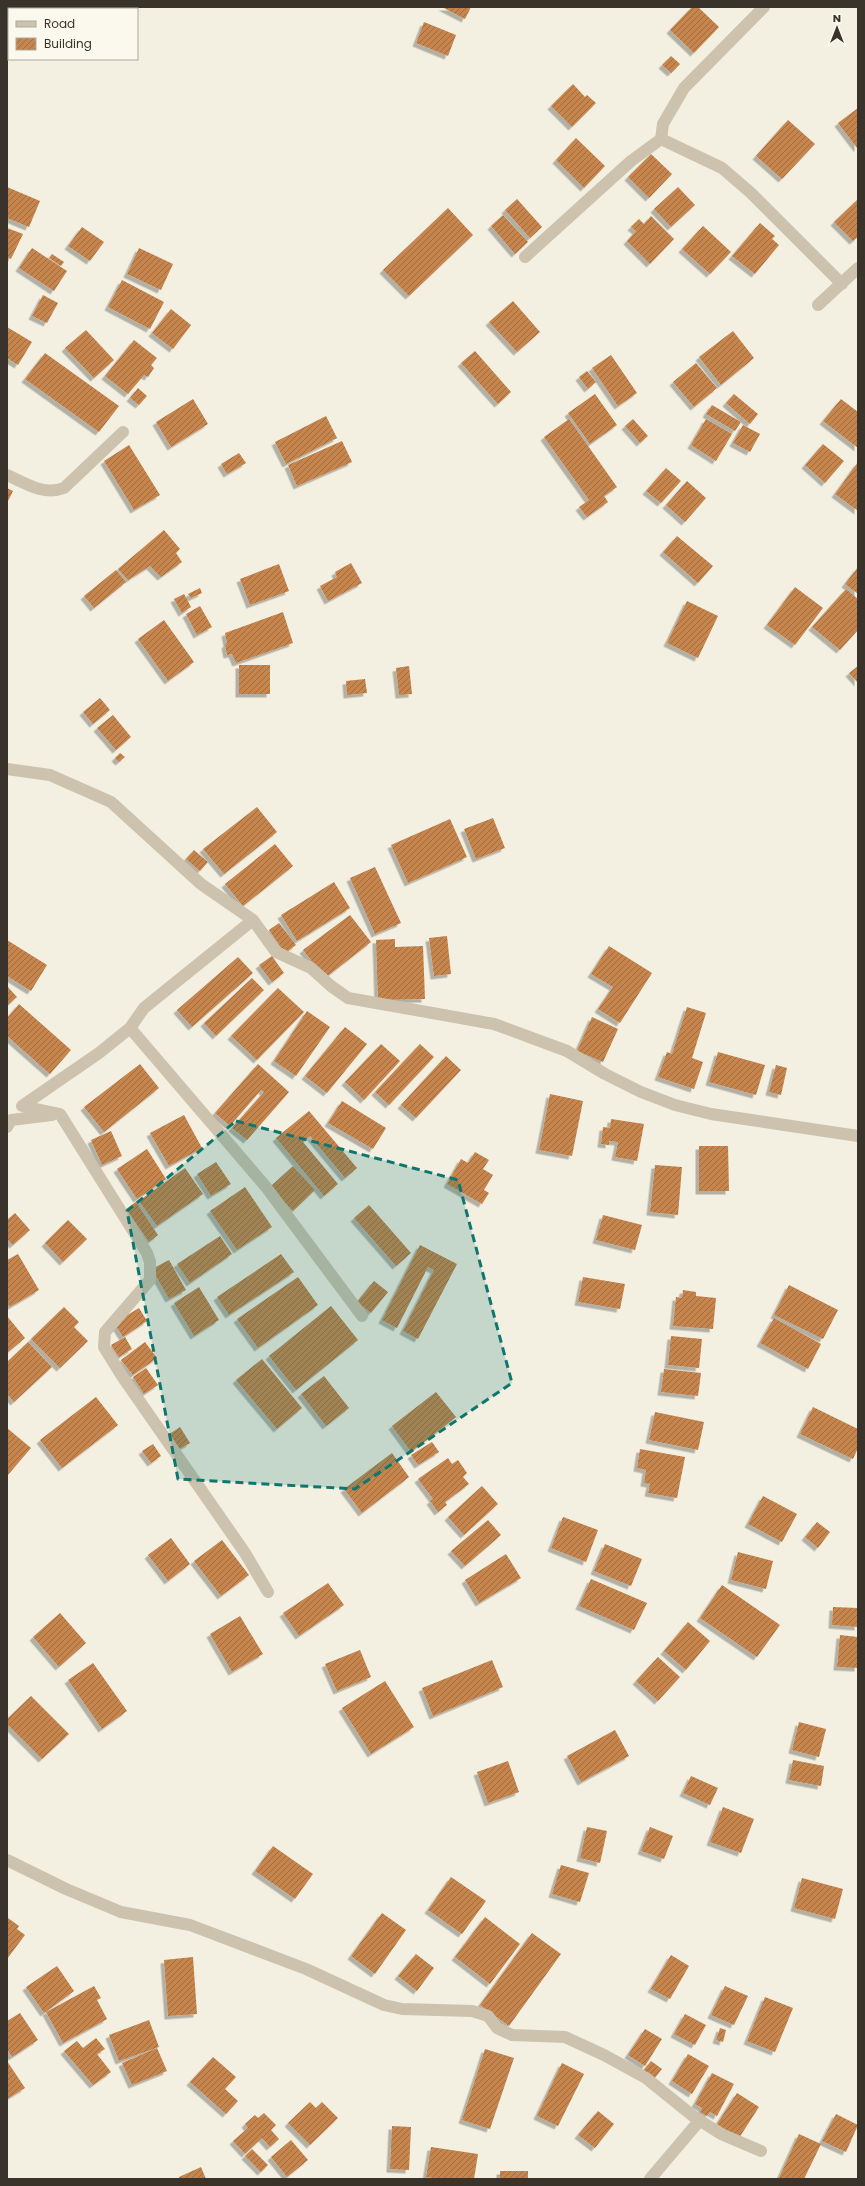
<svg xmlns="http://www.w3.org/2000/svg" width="865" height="2186" font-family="Poppins,sans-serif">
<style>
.building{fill:url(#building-hatch);filter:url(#shadow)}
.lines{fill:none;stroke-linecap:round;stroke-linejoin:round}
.street{stroke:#ccc2ad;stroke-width:12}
.marked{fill:#0f766e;fill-opacity:0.2;stroke:#0f766e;stroke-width:3;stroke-dasharray:8 5;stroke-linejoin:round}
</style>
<defs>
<pattern id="building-hatch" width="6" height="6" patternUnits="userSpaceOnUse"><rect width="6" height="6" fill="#c5854e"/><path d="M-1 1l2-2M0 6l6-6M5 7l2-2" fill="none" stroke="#a16d41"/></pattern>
<filter id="shadow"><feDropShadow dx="-3.5" dy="3.5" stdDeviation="0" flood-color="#0004"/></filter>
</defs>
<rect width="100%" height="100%" fill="#f3efe1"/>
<path class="building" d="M442 7H471L465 19Z
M692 7H698L719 27 694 53 670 30Z
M424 22 456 35 448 56 416 43Z
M671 56 680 64 671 73 662 65Z
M573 84 585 97 587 95 596 103 572 127 551 106Z
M858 108V148H857L838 123Z
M788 120 815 144 782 179 756 156Z
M576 138 605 166 584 188 556 160Z
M651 154 672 174 649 198 628 177Z
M7 187 40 201 29 227 7 218Z
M678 187 695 205 671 227 654 209Z
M517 199 542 227 530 238 505 210Z
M858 199V237L853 241 834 222Z
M448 208 473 235 409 296 383 270Z
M503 215 528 242 515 254 491 226Z
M651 216 674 239 650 264 627 241 636 231 631 227 639 219 644 224Z
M760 223 775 236 772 239 779 245 755 274 732 256Z
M703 226 731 252 710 274 682 249Z
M82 227 104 242 90 261 68 246Z
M7 228 23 234 11 259 7 257Z
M32 248 67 271 54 291 19 268Z
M139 248 173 264 161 290 127 274Z
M52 254 64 262 61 266 49 258Z
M122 280 164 302 150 329 108 307Z
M43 295 58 303 47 323 32 316Z
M513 301 540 332 517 352 489 322Z
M171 309 191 325 173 349 152 333Z
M7 327 32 342 18 365 7 358Z
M86 330 114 360 94 378 65 348Z
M733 331 754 358 721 385 699 357Z
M134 340 157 358 151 365 154 368 148 377 144 375 128 394 105 376Z
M475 351 511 392 498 404 461 363Z
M45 353 119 406 99 432 25 379Z
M611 355 637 393 618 406 592 368Z
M696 363 717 388 694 407 673 382Z
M587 371 596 382 588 389 579 377Z
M138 388 147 396 139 405 130 398Z
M595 394 617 425 590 444 568 413Z
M734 394 758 414 750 424 726 403Z
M193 399 208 424 171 447 156 422Z
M841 399 858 412V448L823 421Z
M712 405 741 422 735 431 706 414Z
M326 416 337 438 286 464 275 442Z
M569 419 617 487 604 496 608 502 587 517 579 507 589 500 544 437Z
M633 419 648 436 640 443 625 426Z
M706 419 732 434 716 461 691 445Z
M743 425 760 434 750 452 733 443Z
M342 441 352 462 297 486 288 465Z
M823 444 844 461 825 483 805 465Z
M129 445 160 495 134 510 104 461Z
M239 453 246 463 227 474 221 464Z
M858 462V511L835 494Z
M666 468 681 481 661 503 646 491Z
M687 481 706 498 685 522 666 505Z
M7 488 13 491 7 503Z
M164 530 180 549 176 553 182 562 161 577 150 566 128 580 118 569Z
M677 536 713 566 698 583 663 552Z
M351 563 362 583 328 601 320 586 337 577 335 572Z
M279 564 289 591 250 605 240 579Z
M858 567V594L845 584Z
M116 570 126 582 94 608 84 596Z
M795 587 823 608 795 645 767 625Z
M200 588 202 593 191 598 188 594Z
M846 589 858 599V630L840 650 812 627Z
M184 594 191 607 182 613 174 599Z
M687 601 718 616 698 658 667 643Z
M200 606 212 627 197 635 186 614Z
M283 612 293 643 236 663 232 654 227 655 225 645 227 643 225 633Z
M164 620 194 662 168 681 138 639Z
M239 665H270V694H239Z
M409 666 412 694 399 695 396 668Z
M858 666V683L849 673Z
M365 679 367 693 347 695 346 681Z
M100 698 110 710 93 724 83 712Z
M113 715 131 737 116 750 97 728Z
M120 753 125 757 119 762 115 758Z
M257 807 277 832 224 874 203 849Z
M493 818 505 848 476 859 464 829Z
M450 819 467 857 408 883 391 845Z
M275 844 293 866 243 906 225 884Z
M194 850 208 862 200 871 186 859Z
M375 867 401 923 375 934 350 878Z
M334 882 350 908 297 941 281 915Z
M350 915 371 942 325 978 303 950Z
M279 923 296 945 285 953 269 930Z
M447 936 451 974 434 976 429 938Z
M395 939V947L423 946 425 999 378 1000 376 940Z
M7 940 47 965 31 991 7 976Z
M609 946 652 973 620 1023 598 1009 613 987 591 974Z
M272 956 284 973 272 982 259 965Z
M238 957 253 973 192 1027 177 1010Z
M252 978 264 990 216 1036 204 1023Z
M7 986 17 997 7 1006Z
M278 988 304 1012 257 1060 231 1036Z
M19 1004 71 1050 50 1074 7 1036V1018Z
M687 1007 706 1013 692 1058 703 1062 694 1089 658 1077 667 1052 672 1054Z
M307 1011 330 1027 296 1076 274 1061Z
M592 1017 618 1029 603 1062 577 1051Z
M345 1027 367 1044 327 1093 305 1076Z
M381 1044 400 1061 364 1100 345 1082Z
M420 1044 434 1057 389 1105 375 1092Z
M718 1052 765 1065 756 1095 709 1082Z
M446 1056 461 1070 416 1118 401 1105Z
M140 1064 159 1088 104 1132 84 1107Z
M258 1064 289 1092 247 1140 232 1128 264 1092 261 1090 230 1126 215 1113Z
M776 1065 787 1068 781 1095 769 1092Z
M550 1094 583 1101 572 1156 539 1150Z
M342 1101 386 1128 373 1149 328 1123Z
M309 1111 357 1168 345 1178 310 1136 303 1142 338 1184 324 1196 276 1138Z
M184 1115 202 1148 169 1166 150 1133Z
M611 1119 644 1124 637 1161 615 1157 618 1142 609 1141V1145L601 1144 603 1127 610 1128Z
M111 1131 122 1156 102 1165 91 1140Z
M699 1146H728L729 1191H699Z
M147 1149 166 1179 137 1199 117 1169Z
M475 1152 489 1160 483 1169 493 1175 484 1190 489 1193 482 1204 447 1184 461 1159 468 1163Z
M216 1162 231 1184 211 1196 197 1174Z
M655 1165 682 1167 678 1215 650 1212Z
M293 1166 315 1190 293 1211 270 1187Z
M185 1168 203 1194 157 1226 139 1201Z
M245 1187 272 1227 237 1250 210 1211Z
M136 1202 158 1235 149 1242 126 1209Z
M369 1205 411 1253 396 1266 354 1218Z
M15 1213 30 1230 13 1245 7 1239V1220Z
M603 1215 642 1225 635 1250 596 1240Z
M68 1220 87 1239 63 1262 45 1243Z
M220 1236 232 1254 190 1283 177 1264Z
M420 1245 457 1264 418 1339 403 1331 434 1270 428 1267 397 1328 382 1320Z
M18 1254 39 1290 10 1307 7 1303V1260Z
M281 1254 294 1272 229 1315 217 1297Z
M169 1260 186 1290 169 1299 152 1269Z
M298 1277 318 1305 258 1348 237 1319Z
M583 1277 625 1284 620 1309 578 1302Z
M374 1281 388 1292 371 1313 357 1302Z
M789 1285 838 1310 823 1339 774 1315Z
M199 1287 219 1320 194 1336 174 1303Z
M683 1290 696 1292V1296L716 1298 713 1329 673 1326 676 1297 682 1298Z
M331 1306 358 1340 296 1390 269 1356Z
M64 1307 79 1322 74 1327 88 1341 60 1368 31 1339Z
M139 1308 147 1321 123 1337 114 1323Z
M7 1316 25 1338 7 1353Z
M774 1318 821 1344 808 1369 760 1343Z
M671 1336 702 1339 699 1368 668 1365Z
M125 1337 132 1349 119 1357 111 1345Z
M28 1342 52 1367 14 1402 7 1394V1362Z
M145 1342 157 1358 133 1375 121 1360Z
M262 1359 302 1408 277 1429 236 1380Z
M146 1368 158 1385 144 1394 133 1377Z
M664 1369 701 1373 698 1396 661 1392Z
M324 1376 349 1408 326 1426 301 1394Z
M436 1392 456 1417 411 1452 392 1426Z
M96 1397 118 1425 62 1468 40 1440Z
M813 1407 858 1429V1448L853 1459 800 1434Z
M655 1412 704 1422 698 1450 649 1440Z
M180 1427 190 1443 178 1450 168 1435Z
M7 1428 31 1448 7 1476Z
M432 1442 439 1452 418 1465 411 1455Z
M153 1444 161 1456 151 1463 142 1451Z
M640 1449 685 1457 677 1498 648 1493 650 1484 644 1483 646 1470 637 1468Z
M392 1453 409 1477 362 1513 344 1489Z
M448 1458 452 1464 458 1460 467 1473 463 1477 469 1484 445 1502 447 1505 438 1512 430 1501 433 1499 418 1479Z
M482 1486 498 1504 464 1535 448 1517Z
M763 1496 797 1514 782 1542 748 1524Z
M563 1517 598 1530 586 1562 551 1548Z
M488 1520 501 1535 465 1566 451 1551Z
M817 1522 830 1532 818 1548 805 1537Z
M171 1538 190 1564 168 1581 148 1555Z
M222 1540 249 1575 221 1596 194 1561Z
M605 1544 642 1559 631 1586 594 1571Z
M738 1552 773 1561 766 1589 731 1580Z
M506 1554 521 1578 479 1603 465 1580Z
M591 1579 647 1603 634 1630 579 1606Z
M328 1583 344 1605 299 1636 283 1613Z
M722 1585 780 1625 757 1657 700 1618Z
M833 1607 858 1608V1627L832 1625Z
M60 1613 86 1643 59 1667 33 1637Z
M240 1616 263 1654 232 1672 210 1634Z
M688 1622 710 1641 686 1670 664 1651Z
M840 1635 858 1637V1668L837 1667Z
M360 1650 371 1677 337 1691 325 1664Z
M658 1657 680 1677 658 1701 636 1681Z
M492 1660 503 1687 433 1716 422 1688Z
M93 1663 127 1711 102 1729 68 1680Z
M385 1681 414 1727 371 1754 342 1708Z
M31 1696 69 1734 42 1759 7 1724V1719Z
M799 1722 826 1729 819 1757 792 1750Z
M615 1730 629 1756 581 1782 567 1756Z
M793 1760 824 1766 821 1786 789 1780Z
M508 1761 519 1792 488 1803 477 1772Z
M691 1776 718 1788 710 1805 683 1793Z
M723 1807 754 1819 741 1853 710 1842Z
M587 1827 607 1831 600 1863 580 1858Z
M650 1827 673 1836 664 1859 641 1851Z
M273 1846 313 1874 295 1899 255 1871Z
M561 1865 589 1873 580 1902 552 1894Z
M451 1877 486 1901 462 1934 428 1910Z
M802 1878 843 1889 835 1919 794 1908Z
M382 1913 406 1930 375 1974 351 1956Z
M485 1917 520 1944 490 1984 455 1957Z
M8 1918 19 1926 17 1929 25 1935 7 1959Z
M532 1933 561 1954 509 2026 480 2005Z
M416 1954 434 1968 417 1991 398 1976Z
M671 1955 689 1966 670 1999 651 1989Z
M193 1957 197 2014 168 2016 164 1960Z
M57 1966 74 1991 44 2013 26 1987Z
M94 1986 101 1998 97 2000 107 2019 63 2043 46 2012Z
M725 1986 748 1996 734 2025 711 2015Z
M765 1997 793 2008 775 2052 747 2041Z
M20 2013 38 2040 12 2057 7 2049V2021Z
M685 2014 706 2025 695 2045 674 2034Z
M149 2020 159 2047 119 2061 109 2035Z
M720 2028 726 2030 723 2042 716 2040Z
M645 2029 662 2039 645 2066 628 2055Z
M96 2038 105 2049 97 2054 111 2072 93 2085 64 2051 77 2041 83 2048Z
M157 2048 167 2071 132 2085 122 2063Z
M485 2049 514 2058 490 2129 462 2120Z
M688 2054 709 2066 692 2094 672 2081Z
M213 2057 236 2077 225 2089 238 2101 226 2114 190 2082Z
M7 2061 25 2088 7 2099Z
M651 2061 662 2069 654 2079 643 2071Z
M562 2063 584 2074 558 2126 537 2116Z
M712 2073 734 2084 717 2116 710 2112 707 2116 700 2112 702 2108 695 2104Z
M737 2093 759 2107 739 2138 717 2124Z
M310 2102 316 2108 322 2102 338 2118 310 2145 288 2123Z
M598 2111 614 2124 595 2148 578 2135Z
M264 2113 276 2125 271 2130 279 2139 270 2147 262 2138 245 2154 233 2141 248 2128 245 2124 255 2115 258 2118Z
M836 2114 858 2125 846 2152 822 2141Z
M392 2126 411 2127 409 2170 390 2169Z
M799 2134 821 2144 804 2179H780L779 2178Z
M291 2140 308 2160 287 2177 271 2157Z
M431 2147 478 2154 474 2179H442L426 2177Z
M252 2149 268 2165 261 2172 245 2156Z
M201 2167 206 2179H179V2177Z
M500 2171H528V2179H500Z"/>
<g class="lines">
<path class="street" d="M661 139 722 168 751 193 842 284
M525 257 631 161 661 139 663 124 684 88 764 7
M818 305 858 268
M7 475C25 483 43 496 64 488L123 432
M7 769 50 775 111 802 201 884 253 920 276 952 311 968 331 986 348 998 494 1024 567 1051 605 1074 641 1092 675 1105 711 1114 858 1136
M253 920 144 1008 130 1028 99 1053 22 1106 60 1114 147 1253 150 1262V1280L105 1332 104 1347 122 1376 245 1553 268 1592
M130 1028 266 1187 362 1316
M7 1127 11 1120 52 1115
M7 1860 66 1889 121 1912 190 1925 306 1969 384 2005 402 2009 472 2011 488 2016 497 2028 512 2035 565 2037 604 2055 646 2078 693 2116 721 2134 761 2151
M650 2179 700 2120"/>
</g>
<path class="marked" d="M236 1121 458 1180 512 1383 355 1489 178 1479 127 1211Z"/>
<rect width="865" height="2186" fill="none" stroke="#3a332b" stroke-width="16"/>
<rect x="8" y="8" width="130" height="52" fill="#fbf8ee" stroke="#aea9a0"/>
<rect x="16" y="21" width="20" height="6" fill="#ccc2ad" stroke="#aea9a0"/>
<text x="44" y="28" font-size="12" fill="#3a332b">Road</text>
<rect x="16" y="38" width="20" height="12" fill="url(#building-hatch)" stroke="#aea9a0"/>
<text x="44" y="48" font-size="12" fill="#3a332b">Building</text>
<g transform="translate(837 28)" stroke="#fbf8ee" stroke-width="3" paint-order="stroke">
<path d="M0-3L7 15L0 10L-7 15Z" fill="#3a332b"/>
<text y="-6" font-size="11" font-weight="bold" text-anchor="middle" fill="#3a332b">N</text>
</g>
</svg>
